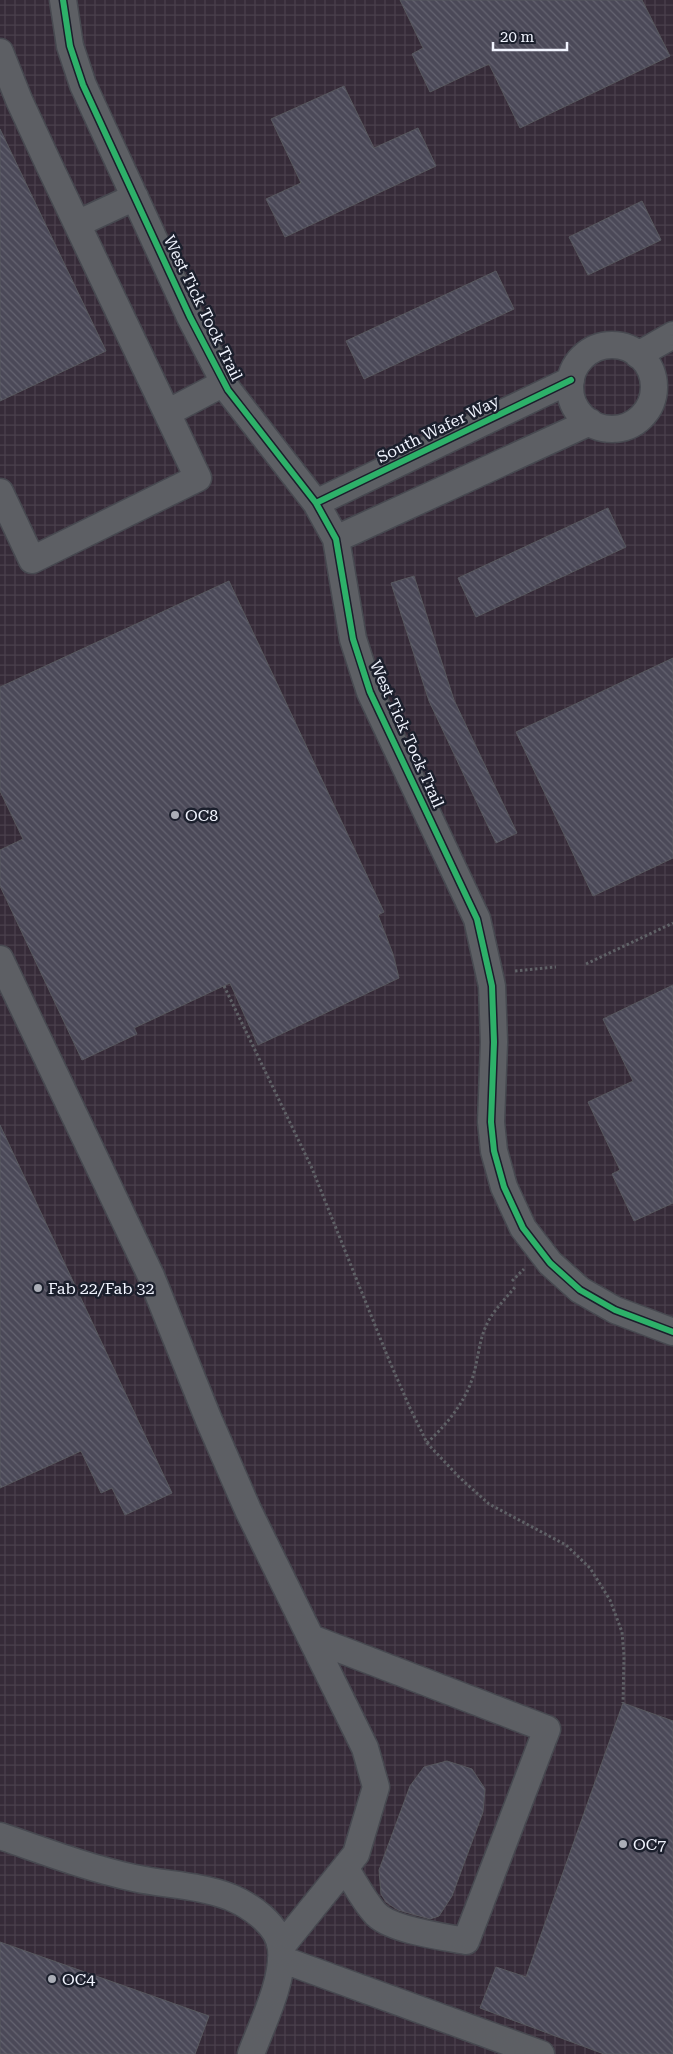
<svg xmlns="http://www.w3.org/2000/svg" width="673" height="2054" font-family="'Roboto Serif',serif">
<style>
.industrial{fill:url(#industrial-grid)}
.building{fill:url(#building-back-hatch);stroke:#57585e}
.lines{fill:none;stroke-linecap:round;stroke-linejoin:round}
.minor-casing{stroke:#474950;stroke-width:29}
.path{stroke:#5f6166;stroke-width:3;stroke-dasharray:2.5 2.5;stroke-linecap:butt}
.minor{stroke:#5d5f64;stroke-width:26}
.cycleway-casing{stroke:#1b1f2c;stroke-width:9}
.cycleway{stroke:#2db169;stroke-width:6}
.poi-dot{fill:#abaeb7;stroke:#1b1f2c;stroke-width:2}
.labels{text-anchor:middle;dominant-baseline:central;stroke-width:5;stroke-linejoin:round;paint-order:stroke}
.street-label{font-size:16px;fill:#f1f4fe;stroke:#1b1f2c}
.poi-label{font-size:16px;fill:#f1f4fe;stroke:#1b1f2c;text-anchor:start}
</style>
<defs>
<pattern id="industrial-grid" width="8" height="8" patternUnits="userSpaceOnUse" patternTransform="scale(1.25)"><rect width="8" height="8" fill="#362b38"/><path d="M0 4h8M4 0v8" fill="none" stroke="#4a404c"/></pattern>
<pattern id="building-back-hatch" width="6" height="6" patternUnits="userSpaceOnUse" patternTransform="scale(1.25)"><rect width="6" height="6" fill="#4b4958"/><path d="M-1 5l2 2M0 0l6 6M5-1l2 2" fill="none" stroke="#656471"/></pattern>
</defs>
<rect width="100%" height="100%" fill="#292b32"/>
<path class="industrial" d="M0 0H673V2054H0Z"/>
<path class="building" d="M400 0H642L670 56 520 128 489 64 430 92 412 54 423 48Z
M344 86 374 148 418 128 436 166 285 237 266 199 301 183 271 119Z
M0 129 106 351 0 401Z
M642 201 661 240 588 275 569 237Z
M496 271 514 309 364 379 346 341Z
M608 508 626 547 476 617 458 578Z
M414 576 454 700 517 833 496 843 429 701 391 583Z
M229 581 384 912 378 915 393 954 399 978 258 1045 230 983 134 1028 137 1034 82 1060 0 886V850L23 839 0 791V687Z
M673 658V858L593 896 516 732Z
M673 985V1203L634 1221 612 1174 620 1170 588 1102 633 1081 603 1019Z
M0 1125 172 1493 125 1515 112 1488 101 1493 81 1451 0 1488Z
M623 1703 673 1721V2054H604L480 2008 496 1967 526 1977Z
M447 1761 472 1769 485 1789 483 1812 452 1896 439 1916 430 1919 398 1910 386 1902 381 1894 379 1870 410 1786 424 1767Z
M0 1942 209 2016 195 2054H0Z"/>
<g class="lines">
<defs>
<path id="minor" d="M63 0 70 46 83 85 190 317 228 390 316 503 336 539 353 639 370 692 477 919 492 986 494 1042 491 1122 494 1151 504 1187 523 1228 550 1263 580 1290 615 1310 673 1332
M0 52 19 100 49 165 198 478 32 560 0 492
M77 224 135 197
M570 387a42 42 0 1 1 84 0a42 42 0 1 1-84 0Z
M638 355 673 335
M167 413 224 383
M316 503 571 380
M336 539 590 422
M0 959 151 1276 208 1418 248 1510 365 1748 376 1787 356 1854 281 1947
M311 1638 547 1729 466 1941C445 1937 389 1930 375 1913 363 1900 355 1883 345 1868
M0 1836C44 1851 88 1868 134 1878 165 1885 200 1885 230 1897 251 1906 279 1925 281 1949 284 1981 262 2024 251 2054
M281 1959 541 2054"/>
</defs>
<use href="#minor" class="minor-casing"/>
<path class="path" d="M586 964 673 923
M515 971 556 967
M224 986 311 1166 389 1360 410 1408 427 1443 459 1477 489 1504 566 1545 590 1568 610 1600 622 1632 624 1656 623 1703
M512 1281 524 1269
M427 1443C449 1422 468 1399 475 1369 479 1352 480 1336 489 1320 496 1308 506 1298 515 1287"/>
<use href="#minor" class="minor"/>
<defs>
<path id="cycleway" d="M63 0 70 46 83 85 190 317 228 390 316 503 336 539 353 639 370 692 477 919 492 986 494 1042 491 1122 494 1151 504 1187 523 1228 550 1263 580 1290 615 1310 673 1332
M316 503 571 380"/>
</defs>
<use href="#cycleway" class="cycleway-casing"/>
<use href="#cycleway" class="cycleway"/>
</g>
<g class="poi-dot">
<circle cx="175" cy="815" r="5"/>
<circle cx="38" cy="1288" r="5"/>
<circle cx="623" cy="1844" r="5"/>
<circle cx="52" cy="1979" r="5"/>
</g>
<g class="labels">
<g class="street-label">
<text transform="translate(203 308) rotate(64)">West Tick Tock Trail</text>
<text transform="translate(438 429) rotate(-26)">South Wafer Way</text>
<text transform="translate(407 734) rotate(66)">West Tick Tock Trail</text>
</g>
<g class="poi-label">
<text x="185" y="815">OC8</text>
<text x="48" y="1288">Fab 22/Fab 32</text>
<text x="633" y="1844">OC7</text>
<text x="62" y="1979">OC4</text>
</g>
</g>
<path d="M493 42v8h74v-8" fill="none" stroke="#f1f4fe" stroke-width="2.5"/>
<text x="500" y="42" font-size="15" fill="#f1f4fe" stroke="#1b1f2c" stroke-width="4" paint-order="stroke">20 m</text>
</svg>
